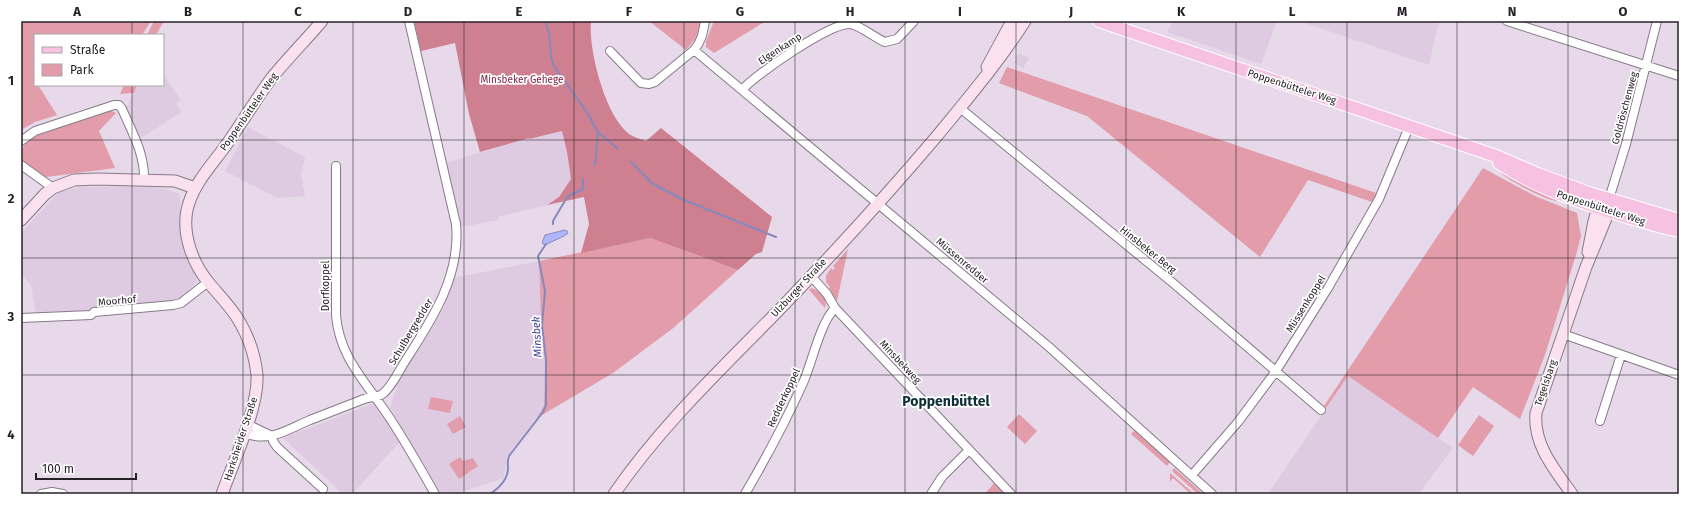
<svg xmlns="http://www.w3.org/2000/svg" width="1700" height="515" font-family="'Fira Sans',sans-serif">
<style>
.built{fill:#decbe1}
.green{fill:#e29caa}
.forest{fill:#ce7f90}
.water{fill:#aeb6fc;stroke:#8589bc}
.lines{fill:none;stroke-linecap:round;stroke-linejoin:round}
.stream{stroke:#8589bc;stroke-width:2}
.street-casing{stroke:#877a89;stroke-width:10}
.secondary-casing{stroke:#877a89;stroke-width:13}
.primary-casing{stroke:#fff;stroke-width:14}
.street{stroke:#fff;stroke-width:8}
.secondary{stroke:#fbe0f0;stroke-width:11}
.primary{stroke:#f7c2e1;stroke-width:12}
.grid{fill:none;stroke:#262127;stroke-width:1;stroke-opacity:0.55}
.labels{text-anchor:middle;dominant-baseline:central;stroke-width:3.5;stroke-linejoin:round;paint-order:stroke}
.street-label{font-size:10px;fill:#262127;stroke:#fff}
.park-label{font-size:10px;fill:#7a1c3b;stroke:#fff}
.water-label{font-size:11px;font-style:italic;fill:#434495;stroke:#fff}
.district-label{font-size:14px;font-weight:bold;fill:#0d2f36;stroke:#fff}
.neatline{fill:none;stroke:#262127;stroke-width:1.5}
.grid-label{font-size:13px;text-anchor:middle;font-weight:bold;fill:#262127}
</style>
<rect width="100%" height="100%" fill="#e7d9e9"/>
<path class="built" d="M1173 21H1277L1261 64 1167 32Z
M1299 21H1439L1429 65Z
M1019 53 1029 58 1023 68 1014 63Z
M163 74 181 100 176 103 182 112 141 138 126 109 137 85H163Z
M248 127 305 157 301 175 305 196 278 198 225 171Z
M562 131 567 152 571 179 559 197 547 205 498 217V220L462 227 446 163 529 138V139Z
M142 186 162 188 180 194 181 239 197 281 180 299 103 310 36 314 31 285 21 274V233L59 192 81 187Z
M539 261 541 325 545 362 544 406 543 410 507 457 504 478 456 494H442L390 408 399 381 444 307 453 278Z
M1348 376 1453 448 1420 492 1422 494H1268Z
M374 403 400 442 352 494H343L283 438Z"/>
<path class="green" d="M21 21H151L142 35H35V85H38L57 115 35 122 21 130Z
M154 21H164L156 35H147Z
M649 21H702L695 39 686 50Z
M714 21H766L714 53 706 47V41Z
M1007 67 1376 193 1372 202 1308 180 1260 257 1087 116 999 83Z
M124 85H137L134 93 120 94Z
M110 110 116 113 99 131 115 168 46 177 34 173 28 168 23 161 22 152 24 145 34 134Z
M1483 168 1535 196 1577 213 1581 236 1576 255 1545 355 1520 419 1473 387 1438 438 1348 376 1326 408 1324 406Z
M1500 172 1523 185 1526 184 1558 201C1549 202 1507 180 1500 172Z
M650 238 738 270 672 329 613 373 537 418 544 406 545 362 541 325 539 261Z
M848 249 837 301 829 288 830 287 826 282V276L831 268 833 270 835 268 833 266Z
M811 288C820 290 828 299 825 308L809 290Z
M431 397 453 401 450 413 428 409Z
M1019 414 1037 431 1025 444 1007 427Z
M1479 415 1494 426 1473 456 1458 445Z
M460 416 466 427 453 434 447 424Z
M1135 430 1170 462 1167 466 1131 434Z
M460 457 463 461 473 458 478 466 459 479 449 464Z
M1174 468 1203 494H1198L1172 471Z
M1170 473 1194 494H1191L1173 478 1170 482Z
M994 483 1004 494H985Z"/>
<path class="forest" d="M414 21H591C588 49 605 116 629 134 633 137 641 139 646 141L661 128 772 217 762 252 756 254 738 270 650 238 581 253 589 224 584 197 547 205 559 197 571 179 567 152 562 131 529 139V138L480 152 469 114 455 43 421 51Z"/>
<path class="water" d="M565 230 568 232 567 234 564 236 545 245 542 243 545 235Z"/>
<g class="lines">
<path class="stream" d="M545 21 549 32 551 57 554 66 588 114 598 132 595 165
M598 132 618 149
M631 162 653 184 684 200 776 237
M553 224V221L566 199 570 195 583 189V179
M490 494C499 488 508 480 508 468 508 463 507 461 509 456L543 412 546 405V360L542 325 545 291 538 256 546 244"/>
<defs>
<path id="street" d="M1507 21 1679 76
M694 50C702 41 703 32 705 21
M610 51 641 83 649 84 655 82 694 50 1048 346 1212 494
M742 90C756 74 830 23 850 24 860 25 875 38 885 42L897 39 914 21
M960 108 1173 283 1321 410
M21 141 35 131 114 105H119L122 109C132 132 145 154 144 180
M21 165 53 188
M336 166V315C339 355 363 379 385 411 403 437 419 466 435 494
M1609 199 1626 144 1657 21
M811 276 827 294 835 308 1011 494
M21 318 91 315 94 312 173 305 181 303 208 282
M1563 334 1679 375
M1600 421 1621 355
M247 424 272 436
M244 433C270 443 286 430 310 420 328 413 346 406 364 399 369 397 376 397 381 395 390 390 399 371 404 363 431 321 461 277 456 224L409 21
M272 436 273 441 277 447 323 489
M1192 475 1238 422 1276 371 1328 288 1379 199 1409 127
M41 494 52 492 63 494
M745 494C766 458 786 421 803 383 812 363 820 323 835 308
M931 494 942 477 969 450"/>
<path id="secondary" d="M987 67 1012 21
M21 220 45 194 53 188 74 180 97 179 175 181 195 188
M1588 252 1594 221 1598 208 1605 202
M222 494C233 463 259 407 257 375 255 355 247 333 236 316 228 304 218 294 209 283 193 264 182 235 187 210 192 186 210 167 224 148 240 126 254 102 270 80 286 60 305 41 322 21
M614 494C661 426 720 370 778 311 833 254 886 196 937 136 968 98 999 62 1025 21
M1572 494C1554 469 1533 444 1536 413L1586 267 1609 211V203"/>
<path id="primary" d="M1099 21 1496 156 1540 175 1589 193 1679 220
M1499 163C1533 186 1571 199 1611 212 1633 219 1656 226 1679 231"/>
</defs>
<use href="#street" class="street-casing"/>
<use href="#secondary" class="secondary-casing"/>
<use href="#primary" class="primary-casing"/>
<use href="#street" class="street"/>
<use href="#secondary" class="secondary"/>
<use href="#primary" class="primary"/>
</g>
<path class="grid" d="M132 21V35M243 21V494M353 21V494M464 21V494M574 21V494M684 21V494M795 21V494M905 21V494M1016 21V494M1126 21V494M1236 21V494M1347 21V494M1457 21V494M1568 21V494M132 85V494M21 140H1679M21 258H1679M21 375H1679"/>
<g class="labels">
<g class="street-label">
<text transform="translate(780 49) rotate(-33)">Elgenkamp</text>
<text transform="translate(1292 87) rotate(18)">Poppenbütteler Weg</text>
<text transform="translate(1625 108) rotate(-75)">Goldröschenweg</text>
<text transform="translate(249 112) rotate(-55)">Poppenbütteler Weg</text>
<text transform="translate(1601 208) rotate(18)">Poppenbütteler Weg</text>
<text transform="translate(1148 250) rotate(39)">Hinsbeker Berg</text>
<text transform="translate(962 261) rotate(40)">Müssenredder</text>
<text transform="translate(326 286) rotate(-90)">Dorfkoppel</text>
<text transform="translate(799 288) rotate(-47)">Ulzburger Straße</text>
<text transform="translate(117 301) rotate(-5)">Moorhof</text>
<text transform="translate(1306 304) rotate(-58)">Müssenkoppel</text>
<text transform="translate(411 332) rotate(-59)">Schulbergredder</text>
<text transform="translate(900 362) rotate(47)">Minsbekweg</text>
<text transform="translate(1546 383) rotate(-71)">Tegelsbarg</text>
<text transform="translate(784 398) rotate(-65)">Redderkoppel</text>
<text transform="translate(241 439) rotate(-72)">Harksheider Straße</text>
</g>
<g class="park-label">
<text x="522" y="80">Minsbeker Gehege</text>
</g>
<g class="water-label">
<text transform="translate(537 337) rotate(-93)">Minsbek</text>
</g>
<g class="district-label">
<text x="946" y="401">Poppenbüttel</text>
</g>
</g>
<rect width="1700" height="515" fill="none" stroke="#ffffff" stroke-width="44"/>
<rect x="34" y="34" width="130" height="52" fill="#ffffff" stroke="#a8a6a9"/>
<rect x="42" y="47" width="20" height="6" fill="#f7c2e1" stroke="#a8a6a9"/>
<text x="70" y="54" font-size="12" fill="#262127">Straße</text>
<rect x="42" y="64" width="20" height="12" fill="#e29caa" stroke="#a8a6a9"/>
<text x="70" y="74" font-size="12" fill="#262127">Park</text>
<path d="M36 473v6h100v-6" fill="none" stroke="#262127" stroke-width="2"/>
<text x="42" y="473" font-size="12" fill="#262127" stroke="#ffffff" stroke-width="3" paint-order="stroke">100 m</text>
<rect x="22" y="22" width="1656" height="471" class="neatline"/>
<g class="grid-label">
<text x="77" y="16">A</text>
<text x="188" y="16">B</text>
<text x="298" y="16">C</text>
<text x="408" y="16">D</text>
<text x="519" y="16">E</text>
<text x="629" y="16">F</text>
<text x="740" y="16">G</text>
<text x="850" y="16">H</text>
<text x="960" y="16">I</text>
<text x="1071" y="16">J</text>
<text x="1181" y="16">K</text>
<text x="1292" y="16">L</text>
<text x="1402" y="16">M</text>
<text x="1512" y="16">N</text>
<text x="1623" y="16">O</text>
<text x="11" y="85">1</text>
<text x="11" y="203">2</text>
<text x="11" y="321">3</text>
<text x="11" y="439">4</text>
</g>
</svg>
